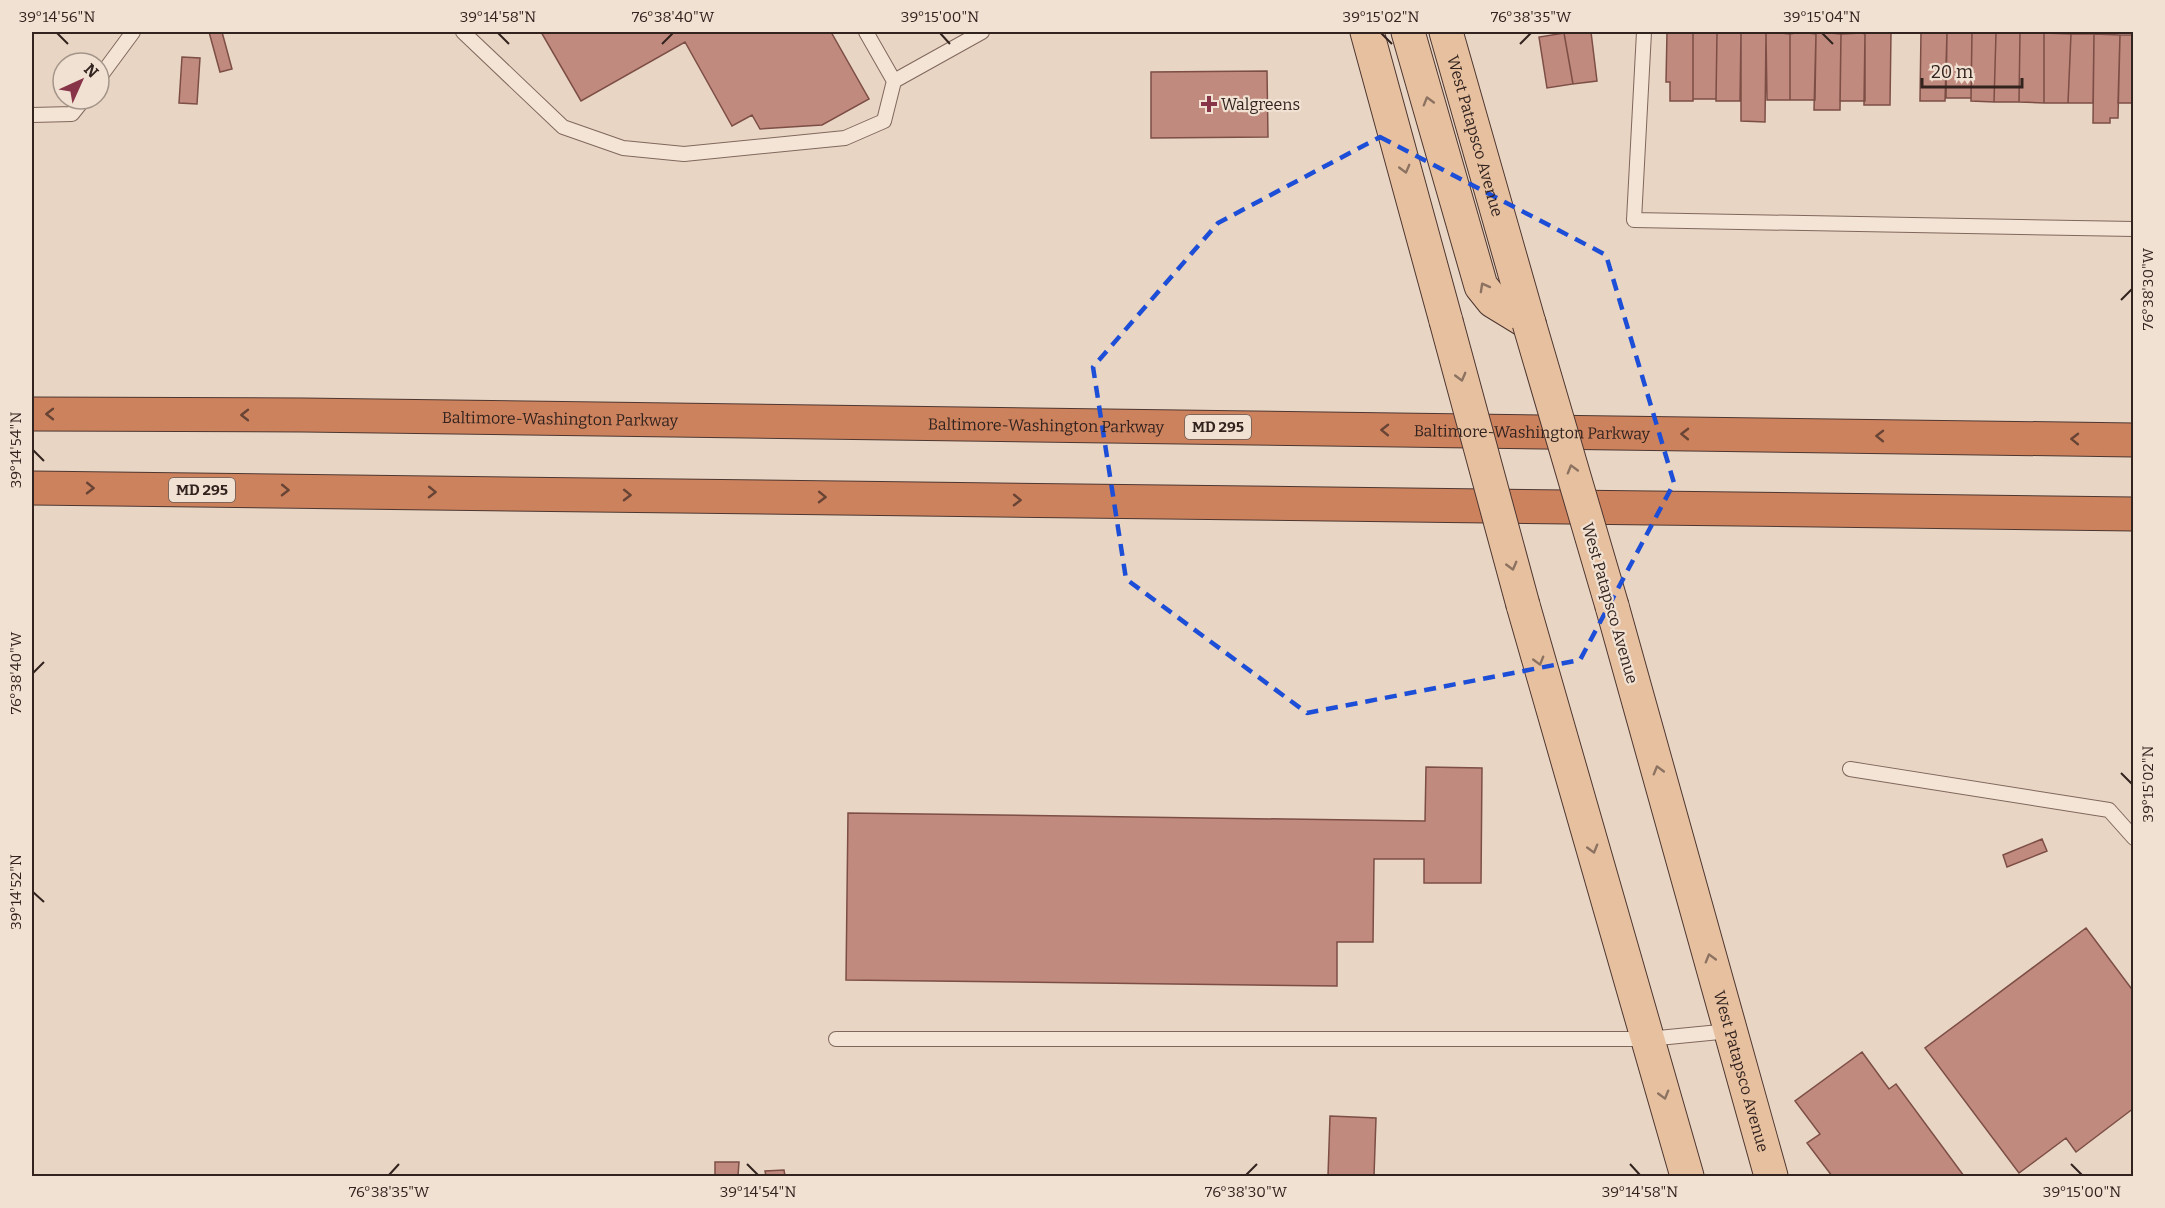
<svg xmlns="http://www.w3.org/2000/svg" width="2165" height="1208" font-family="Bitter,serif">
<style>
.building{fill:#c18a7e;stroke:#7c4e45;stroke-width:1.5}
.lines{fill:none;stroke-linecap:round;stroke-linejoin:round}
.lane-casing{stroke:#80675c;stroke-width:16}
.primary-casing{stroke:#4e3730;stroke-width:35}
.highway-casing{stroke:#4e3730;stroke-width:35}
.lane{stroke:#f4e4d6;stroke-width:14}
.primary{stroke:#e7c0a0;stroke-width:33}
.highway{stroke:#cd825e;stroke-width:33}
.primary-bridge-casing{stroke:#4e3730;stroke-width:35;stroke-linecap:butt}
.primary-bridge{stroke:#e7c0a0;stroke-width:33}
.oneway{stroke:#8c7260}
.oneway2{stroke:#684435}
.marked{fill:none;stroke:#1d4ed8;stroke-width:4.5;stroke-dasharray:12 8;stroke-linejoin:round}
.ticks{fill:none;stroke:#32231f;stroke-width:2}
.poi-dot{fill:#883448;stroke:#f0e1d2;stroke-width:2}
.labels{text-anchor:middle;dominant-baseline:central;stroke-width:4.5;stroke-linejoin:round;paint-order:stroke}
.shield{fill:#f0e1d2;stroke:#6b5c55;stroke-width:1.5}
.shield-label{font-size:15px;font-weight:bold;fill:#32231f}
.poi-label{font-size:16px;fill:#32231f;stroke:#f0e1d2;text-anchor:start}
.street-label{font-size:16px;fill:#32231f;stroke:#f0e1d2}
.neatline{fill:none;stroke:#32231f;stroke-width:2}
.ticks-label{font-size:15px;text-anchor:middle;fill:#32231f}
</style>
<rect width="100%" height="100%" fill="#e8d5c4"/>
<path class="building" d="M209 32H222L232 69 220 72Z
M541 32H831L869 99 822 125 760 129 752 115 732 126 685 42 581 101Z
M1591 32 1597 81 1573 84 1564 33Z
M1667 32H1693V101H1670V82H1666Z
M1693 32H1717L1716 99H1693Z
M1717 32H1741L1740 101H1716Z
M1741 32 1766 33 1765 122 1741 121Z
M1770 32 1790 34V100H1767L1766 33Z
M1801 32 1816 34 1815 100H1790V34Z
M1819 32 1841 34 1840 110H1814L1816 34Z
M1865 32H1891L1890 105H1864Z
M1921 32H1947L1945 101H1920Z
M1947 32H1972L1971 98H1946Z
M1972 32 1996 33 1994 102 1971 101Z
M1564 33 1573 84 1547 88 1539 37Z
M1862 33 1865 34V101H1840L1841 34Z
M1996 33H2020L2019 102H1994Z
M2020 33H2044V103L2019 102Z
M2044 33 2071 34 2068 103H2044Z
M2071 34H2094L2093 103H2068Z
M2094 34 2120 35 2118 118H2110V123H2093Z
M2120 35H2134V103H2118Z
M182 57 200 58 197 104 179 103Z
M1267 71 1268 137 1151 138V72Z
M1426 767 1482 768 1481 883H1424V859H1374L1373 942H1337V986L846 980 848 813 1425 821Z
M2042 839 2047 851 2007 867 2003 855Z
M2086 928 2134 992V1108L2076 1152 2066 1138 2019 1173 1925 1048Z
M1862 1052 1889 1089 1896 1084 1964 1176H1832L1807 1143 1820 1134 1795 1101Z
M1330 1116 1376 1118 1374 1176H1328Z
M715 1162H739L738 1176H715Z
M784 1170 785 1176H766L765 1171Z"/>
<g class="lines">
<defs>
<path id="lane" d="M463 32 563 127 623 148 684 154 845 138 884 121 894 81
M866 32 894 81 982 32
M1644 32 1634 220 2134 229
M99 78 133 32
M32 115 72 114 84 99
M1850 769 2109 810 2134 838
M836 1039H1648L1730 1031"/>
<g id="primary">
<path d="M1367 32 1446 321"/>
<path d="M1408 32 1481 286 1493 301 1529 323"/>
<path id="s1" d="M1446 32 1529 323"/>
<path d="M1523 605 1687 1176"/>
<path id="s2" d="M1612 606 1771 1176"/>
</g>
<g id="highway">
<path id="s3" d="M32 414 303 415 2134 440"/>
<path d="M32 488 2134 514"/>
</g>
</defs>
<use href="#lane" class="lane-casing"/>
<use href="#primary" class="primary-casing"/>
<use href="#highway" class="highway-casing"/>
<use href="#lane" class="lane"/>
<use href="#primary" class="primary"/>
<use href="#highway" class="highway"/>
<defs>
<path id="primary-bridge" d="M1446 321 1523 605
M1529 323 1612 606"/>
</defs>
<use href="#primary-bridge" class="primary-bridge-casing"/>
<use href="#primary-bridge" class="primary-bridge"/>
</g>
<defs><path id="oneway-chevron" d="M-2-3.5L2.5 0L-2 3.5" fill="none" stroke-width="1.6" stroke-linecap="round" stroke-linejoin="round" transform="scale(1.5)"/></defs>
<g class="oneway">
<use href="#oneway-chevron" transform="translate(1428 101) rotate(-106)"/>
<use href="#oneway-chevron" transform="translate(1405 169) rotate(75)"/>
<use href="#oneway-chevron" transform="translate(1484 287) rotate(-119)"/>
<use href="#oneway-chevron" transform="translate(1461 377) rotate(75)"/>
<use href="#oneway-chevron" transform="translate(1572 469) rotate(-106)"/>
<use href="#oneway-chevron" transform="translate(1512 566) rotate(75)"/>
<use href="#oneway-chevron" transform="translate(1539 661) rotate(74)"/>
<use href="#oneway-chevron" transform="translate(1658 770) rotate(-106)"/>
<use href="#oneway-chevron" transform="translate(1593 849) rotate(74)"/>
<use href="#oneway-chevron" transform="translate(1710 958) rotate(-106)"/>
<use href="#oneway-chevron" transform="translate(1664 1095) rotate(74)"/>
</g>
<g class="oneway2">
<use href="#oneway-chevron" transform="translate(50 414) rotate(180)"/>
<use href="#oneway-chevron" transform="translate(245 415) rotate(-180)"/>
<use href="#oneway-chevron" transform="translate(1385 430) rotate(-179)"/>
<use href="#oneway-chevron" transform="translate(1685 434) rotate(-179)"/>
<use href="#oneway-chevron" transform="translate(1880 436) rotate(-179)"/>
<use href="#oneway-chevron" transform="translate(2075 439) rotate(-179)"/>
<use href="#oneway-chevron" transform="translate(90 488) rotate(1)"/>
<use href="#oneway-chevron" transform="translate(285 490) rotate(1)"/>
<use href="#oneway-chevron" transform="translate(432 492) rotate(1)"/>
<use href="#oneway-chevron" transform="translate(627 495) rotate(1)"/>
<use href="#oneway-chevron" transform="translate(822 497) rotate(1)"/>
<use href="#oneway-chevron" transform="translate(1017 500) rotate(1)"/>
</g>
<path class="marked" d="M1380 137 1606 255 1674 483 1580 660 1307 713 1126 579 1093 367 1218 223Z"/>
<path class="ticks" d="M57 33 68 44M498 33 509 44M940 33 950 44M1381 33 1392 44M1822 33 1833 44M662 44 673 33M1520 44 1531 33M2121 300 2132 289M33 450 44 461M33 673 44 662M2121 773 2132 784M33 892 44 902M747 1164 758 1175M1630 1164 1640 1175M2071 1164 2082 1175M389 1175 399 1164M1246 1175 1257 1164"/>
<path class="poi-dot" d="M1206 95h6v6h6v6h-6v6h-6v-6h-6v-6h6z"/>
<g class="labels">
<g class="shield">
<rect x="1185" y="415" width="66" height="24" rx="4.5"/>
<rect x="169" y="478" width="66" height="24" rx="4.5"/>
</g>
<g class="shield-label">
<text x="1218" y="427">MD 295</text>
<text x="202" y="490">MD 295</text>
</g>
<g class="poi-label">
<text x="1221" y="104">Walgreens</text>
</g>
<g class="street-label">
<text stroke="none"><textPath href="#s1" startOffset="108">West Patapsco Avenue</textPath></text>
<text stroke="none"><textPath href="#s3" startOffset="528">Baltimore-Washington Parkway</textPath></text>
<text stroke="none"><textPath href="#s3" startOffset="1014">Baltimore-Washington Parkway</textPath></text>
<text stroke="none"><textPath href="#s3" startOffset="1500">Baltimore-Washington Parkway</textPath></text>
<text transform="translate(1610 603) rotate(74)">West Patapsco Avenue</text>
<text stroke="none"><textPath href="#s2" startOffset="483">West Patapsco Avenue</textPath></text>
</g>
</g>
<rect width="2165" height="1208" fill="none" stroke="#f0e1d2" stroke-width="66"/>
<g transform="translate(81 81) rotate(45)"><circle r="28" fill="#f0e1d2" stroke="#a4958a" stroke-width="1.5"/>
<path d="M0-4.5L10 22L0 15L-10 22Z" fill="#883448"/>
<text y="-9" font-size="16" font-weight="bold" text-anchor="middle" fill="#32231f">N</text>
</g>
<path d="M1922 78v9h100v-9" fill="none" stroke="#32231f" stroke-width="3"/>
<text x="1931" y="78" font-size="18" fill="#32231f" stroke="#f0e1d2" stroke-width="4.5" paint-order="stroke">20 m</text>
<rect x="33" y="33" width="2099" height="1142" class="neatline"/>
<g class="ticks-label">
<text x="57" y="22">39°14'56"N</text>
<text x="498" y="22">39°14'58"N</text>
<text x="673" y="22">76°38'40"W</text>
<text x="940" y="22">39°15'00"N</text>
<text x="1381" y="22">39°15'02"N</text>
<text x="1531" y="22">76°38'35"W</text>
<text x="1822" y="22">39°15'04"N</text>
<text transform="translate(2148 289) rotate(-90)" y="5">76°38'30"W</text>
<text transform="translate(16 450) rotate(-90)" y="5">39°14'54"N</text>
<text transform="translate(16 673) rotate(-90)" y="5">76°38'40"W</text>
<text transform="translate(2148 784) rotate(-90)" y="5">39°15'02"N</text>
<text transform="translate(16 892) rotate(-90)" y="5">39°14'52"N</text>
<text x="389" y="1197">76°38'35"W</text>
<text x="758" y="1197">39°14'54"N</text>
<text x="1246" y="1197">76°38'30"W</text>
<text x="1640" y="1197">39°14'58"N</text>
<text x="2082" y="1197">39°15'00"N</text>
</g>
</svg>
